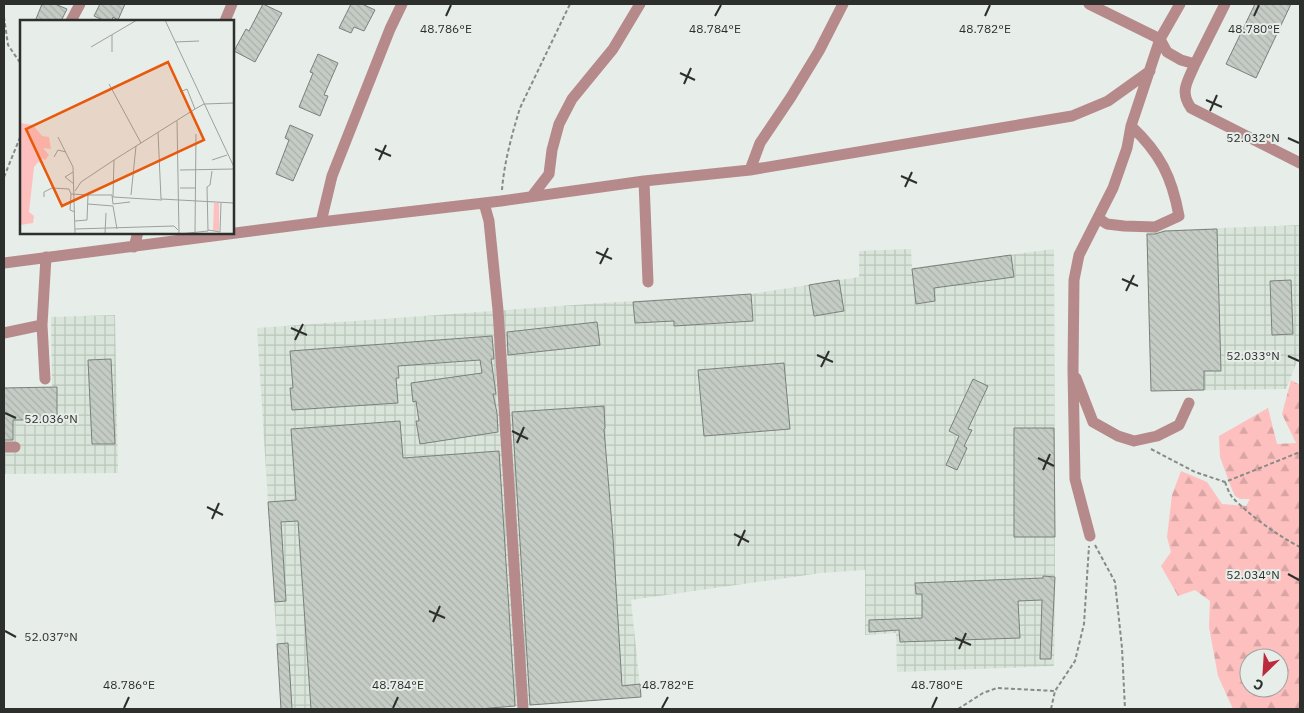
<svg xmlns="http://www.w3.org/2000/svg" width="1304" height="713" font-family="'IBM Plex Sans',sans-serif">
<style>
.industrial{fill:url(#industrial-grid)}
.forest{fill:url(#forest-firs);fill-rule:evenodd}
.building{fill:url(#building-back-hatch);stroke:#7a807b}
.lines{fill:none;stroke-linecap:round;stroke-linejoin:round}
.path{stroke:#878b88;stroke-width:2;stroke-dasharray:4 2.5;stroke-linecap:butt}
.minor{stroke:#b68a8a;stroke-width:11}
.ticks{fill:none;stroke:#2d2f2d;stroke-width:2}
.inset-road{fill:none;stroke:#9da19d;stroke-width:1}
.view{fill:#e8590c;fill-opacity:0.15;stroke:#e8590c;stroke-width:2.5}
.inset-edge{fill:none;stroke:#2d2f2d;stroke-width:2.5}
.ticks-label{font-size:12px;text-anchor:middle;fill:#2d2f2d;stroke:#e7ede8;stroke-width:4;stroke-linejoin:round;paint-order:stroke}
</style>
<defs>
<pattern id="industrial-grid" width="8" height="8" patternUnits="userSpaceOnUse" patternTransform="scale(1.25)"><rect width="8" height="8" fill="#d9e5da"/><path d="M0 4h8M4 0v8" fill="none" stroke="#bbc5bb"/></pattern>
<pattern id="forest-firs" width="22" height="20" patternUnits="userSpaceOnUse" patternTransform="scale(1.25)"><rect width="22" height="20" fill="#fdc0bf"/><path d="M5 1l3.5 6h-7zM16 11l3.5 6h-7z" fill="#d9a5a4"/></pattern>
<pattern id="building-back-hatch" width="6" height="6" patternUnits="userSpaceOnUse" patternTransform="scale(1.25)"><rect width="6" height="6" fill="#c5ccc6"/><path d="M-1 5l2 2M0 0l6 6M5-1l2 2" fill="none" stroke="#aab0aa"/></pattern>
</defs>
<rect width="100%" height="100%" fill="#e7ede8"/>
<path class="industrial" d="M1300 225V354L1286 389 1151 391 1146 231Z
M911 249 912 268 1054 249 1055 560 1054 666 897 672 896 633 865 635V570L821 573 631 600 641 697 479 709H281L257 328 602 303 751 294 859 277V251Z
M115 315 118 473 4 474V388L52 387 51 317Z"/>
<path class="forest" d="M1291 380 1300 385V709H1233L1218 676 1209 627 1210 601 1195 590 1178 596 1161 566 1171 552 1167 537 1172 495 1181 471 1207 482 1222 504 1246 506 1250 499H1240L1235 496 1231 487 1220 457 1219 436 1268 408 1277 444 1296 443 1282 414ZM1249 658H1279V688H1249Z"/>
<path class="building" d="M42 4H55L67 9 61 21H41L36 19Z
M100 4H125L118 20 113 17 112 21H105L94 16Z
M263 4 282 13 255 62 234 51 246 29 249 31Z
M351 4H362L375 10 364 31 354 27 351 33 339 28Z
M1255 4H1291L1256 78 1226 64Z
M318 54 338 63 324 95 328 96 320 116 299 107 313 73 310 72Z
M290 125 313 135 293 181 276 174 289 140 285 138Z
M1217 229 1221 371H1204V390L1151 391 1147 234H1155L1165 231Z
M1011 255 1014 277 934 288 935 301 916 304 912 269Z
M839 280 844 311 814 316 809 285Z
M1291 280 1293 334 1272 335 1270 281Z
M751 294 753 321 674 326V321L635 323 633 302Z
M597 322 600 345 508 355 507 332Z
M492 336 494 359H491L496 394H493L497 413 498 432 420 444 416 421H419L416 401 413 402 411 383 482 373 480 360 398 366 399 378H396L398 403 292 410 290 388H293L290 351Z
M111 359 115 444H92L88 360Z
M784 363 790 429 704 436 698 370Z
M973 379 988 386 968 429 972 430 964 446 967 448 957 470 946 465 959 436 949 431Z
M57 387V420H13V440H4V388Z
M604 406 605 428 604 429 613 538 622 686 640 684 641 697 530 705 512 412Z
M400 421 403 458 499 451 515 706 479 709H311L298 521 281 522 286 601 275 602 268 502 296 500 291 429Z
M1014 428H1054L1055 537H1014Z
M1043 576 1055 577 1051 659H1040L1042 600 1018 601 1020 638 900 642 899 630 869 632V620L922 618V594H916L915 583 1043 578Z
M288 643 292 709H281L277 644Z"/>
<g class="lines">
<path class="path" d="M4 17 8 45 21 64
M4 177 21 135
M502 190C504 163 512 134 520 108L570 4
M1151 449 1195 472 1225 482 1300 452
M1225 482C1227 487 1229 493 1232 497 1249 515 1278 536 1300 547
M1095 545 1115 582 1122 648 1125 709
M958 709 983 693 997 688 1055 691
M1051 709 1055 691 1075 661 1084 624 1089 546"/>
<path class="minor" d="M1089 4 1160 39 1167 52 1181 60 1195 64C1188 81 1179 91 1191 108L1300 163
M71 21 80 4
M225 21 232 4
M1195 64 1225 4
M750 170 760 143 791 97 819 51 843 4
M644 181 648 282
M532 196 549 174 552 150 559 124 572 99 613 49 640 4
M484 203 489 221 498 310 523 709
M1098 218 1107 224 1124 226 1155 227 1179 216C1172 177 1160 153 1131 126
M321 222 332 176 390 29 402 4
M134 247 138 232
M4 263 321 222 501 201 644 181 750 170 1072 116 1108 101 1150 71
M4 333 42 325
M1076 378 1093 422 1118 436 1134 441 1157 436 1179 425 1189 403
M45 379 42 325 46 257
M4 447H15
M1090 536 1075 479 1073 369 1074 280 1079 255 1113 188 1127 148 1131 126 1160 39 1180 4"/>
</g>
<path class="ticks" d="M446 16 451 5M715 16 721 5M985 16 990 5M1254 16 1259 5M680 73 695 80M684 84 691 68M1206 100 1222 107M1210 111 1217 95M1288 138 1299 143M375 149 391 156M379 160 386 145M901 176 917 183M905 187 912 172M596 252 612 259M600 264 608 248M1122 279 1138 286M1126 291 1134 275M291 328 307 335M295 340 303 324M817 355 833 362M1288 356 1299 361M821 367 829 351M5 413 16 418M512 431 528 439M517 443 524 427M1038 458 1054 466M1043 470 1050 454M207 507 223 515M212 519 219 503M734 534 749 542M738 546 745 530M1288 574 1299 580M429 611 445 618M433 622 440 606M5 631 16 637M955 638 971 645M959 649 966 633M124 708 129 697M393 708 398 697M662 708 668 697M932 708 937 697"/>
<g transform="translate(20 20)">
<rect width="214" height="214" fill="#e7ede8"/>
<path d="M0 103 13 105 22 116 29 117 31 129 23 128 29 135 25 140 21 138 24 144 18 142 14 147 9 192 14 196 13 203 0 205Z" fill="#fdc0bf"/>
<path d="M194 183H199V211H193Z" fill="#fdc0bf"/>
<path class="inset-road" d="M145 0 214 147M92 15V32M155 22 179 21M71 27 117 0M89 64 121 123M160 72 167 69 175 89M157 101 159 214M138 112 141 179 214 183M38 117 53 147 55 214M34 137 38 130 46 132M94 140 93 177 142 180M192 140 207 135M160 150 214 149M53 152 45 157 54 164M160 168H176M55 171 61 162 94 140 175 89 184 84 214 83M51 174 50 190 55 192M68 175H92L93 184M111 175 116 126M24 177V172L32 168 49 169 51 174 68 175 67 200 55 201M68 184 93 186 97 209M93 184 110 182M55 209 154 206 158 210M188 210 200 212 201 183M175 212 176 114M85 214 86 193M159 214 188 211 187 167 190 165 192 151"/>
<path class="view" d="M148 42 184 120 42 186 6 109Z"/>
<rect width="214" height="214" class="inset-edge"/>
</g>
<g class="ticks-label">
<text x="446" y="33">48.786°E</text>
<text x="715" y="33">48.784°E</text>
<text x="985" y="33">48.782°E</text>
<text x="1254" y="33">48.780°E</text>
<text x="1253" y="142">52.032°N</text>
<text x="1253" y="360">52.033°N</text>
<text x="51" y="423">52.036°N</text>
<text x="1253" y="579">52.034°N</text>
<text x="51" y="641">52.037°N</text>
<text x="129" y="689">48.786°E</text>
<text x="398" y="689">48.784°E</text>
<text x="668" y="689">48.782°E</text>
<text x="937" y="689">48.780°E</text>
</g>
<rect width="1304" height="713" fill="none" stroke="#2d2f2d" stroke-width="10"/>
<g transform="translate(1264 673) rotate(205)"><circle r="24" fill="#e7ede8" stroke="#9da19d"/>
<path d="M0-4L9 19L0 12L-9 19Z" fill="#bb2a3d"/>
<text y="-8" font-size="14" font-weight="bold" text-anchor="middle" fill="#2d2f2d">С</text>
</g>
</svg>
